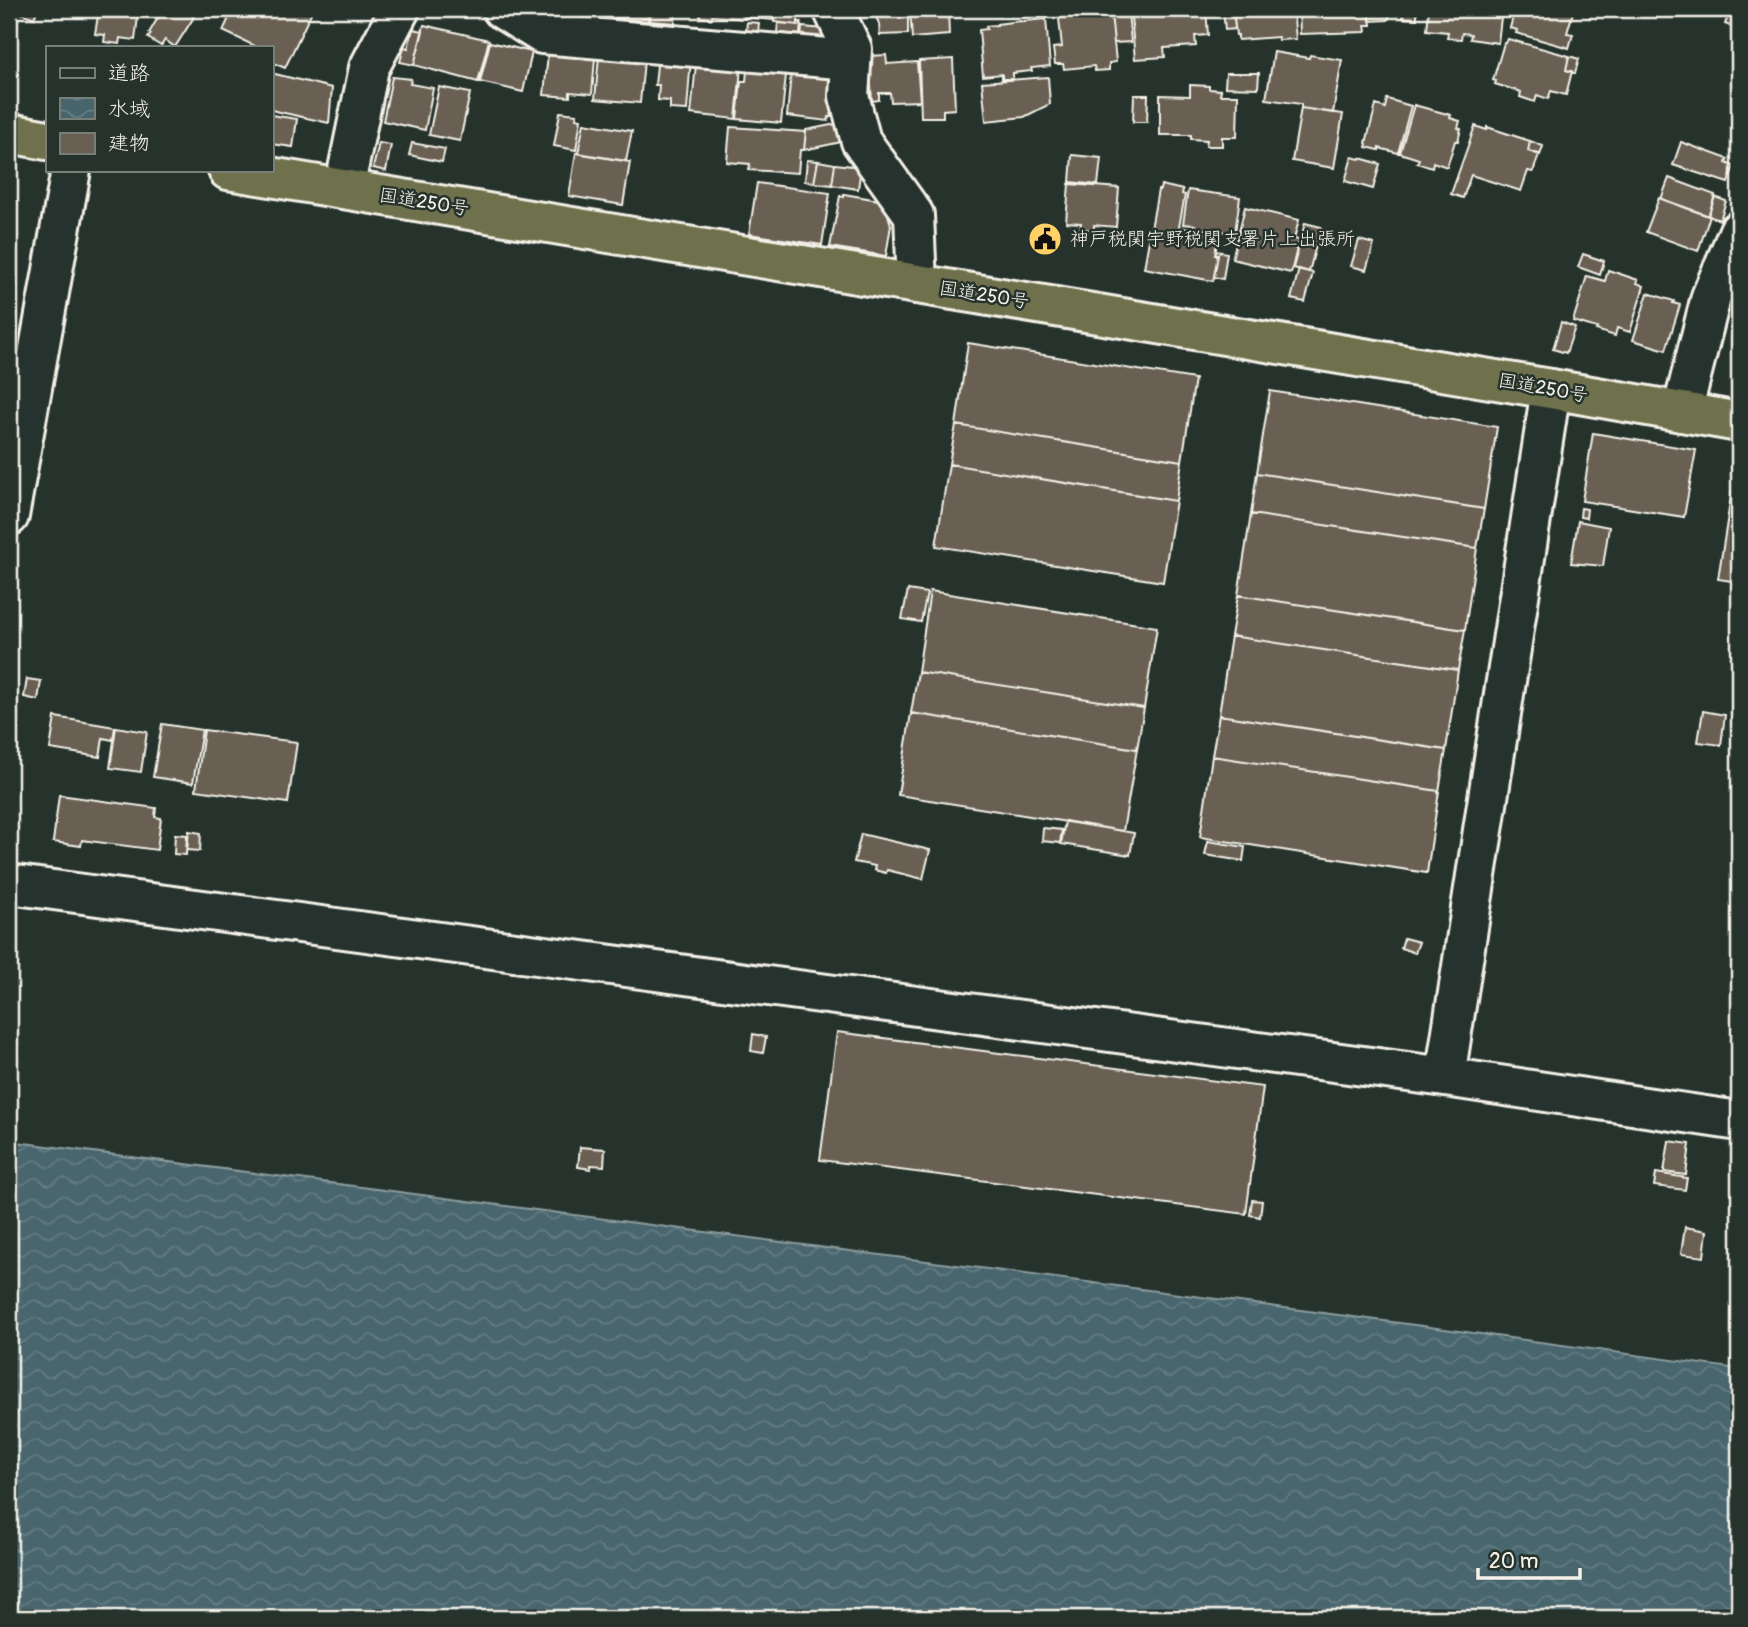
<svg xmlns="http://www.w3.org/2000/svg" width="1748" height="1627" font-family="Pangolin,'Klee One',sans-serif">
<style>
.water{fill:url(#water-waves);stroke:#8d9d9f;stroke-width:2}
.building{fill:#696053;stroke:#f4f1e8;stroke-width:2}
.lines{fill:none;stroke-linecap:round;stroke-linejoin:round}
.minor-casing{stroke:#f4f1e8;stroke-width:44}
.highway-casing{stroke:#f4f1e8;stroke-width:44}
.minor{stroke:#26332d;stroke-width:38}
.highway{stroke:#6e714b;stroke-width:38}
.labels{text-anchor:middle;dominant-baseline:central;stroke-width:5;stroke-linejoin:round;paint-order:stroke}
.street-label{font-size:19px;fill:#f4f1e8;stroke:#26332d}
.poi-label{font-size:19px;fill:#f4f1e8;stroke:#26332d;text-anchor:start}
</style>
<defs>
<pattern id="water-waves" width="16" height="10" patternUnits="userSpaceOnUse" patternTransform="scale(1.75)"><rect width="16" height="10" fill="#48656e"/><path d="M0 5q4-4 8 0t8 0" fill="none" stroke="#637c83"/></pattern>
</defs>
<rect width="100%" height="100%" fill="#26332d"/>
<filter id="ink" filterUnits="userSpaceOnUse"><feTurbulence type="fractalNoise" baseFrequency=".0143" numOctaves="2"/><feDisplacementMap in="SourceGraphic" scale="14" xChannelSelector="R" yChannelSelector="G"/><feConvolveMatrix kernelMatrix="1 2 1 2 8 2 1 2 1" color-interpolation-filters="sRGB"/></filter>
<g filter="url(#ink)">
<path class="water" d="M9 1141 1415 1325 1739 1369V1618H9Z"/>
<path class="building" d="M10 9H38L34 18Z
M99 9H139L135 40 120 38 119 44 104 42 105 35 95 34Z
M163 9H181L194 17 175 47 165 40 161 46 148 38 151 34 149 33Z
M233 9H313L285 68 271 62V47H257L223 31Z
M505 9H554V12H550L549 18Z
M556 9H600L599 16 556 12Z
M605 9H649L648 21 604 17Z
M651 9H686V12L676 11 675 23 650 21Z
M701 9H745V19L712 16 711 18 700 17Z
M746 9H774L773 20 746 17Z
M775 9H799L798 25 774 22Z
M873 9H908V34L880 35 879 24Z
M910 9H948L949 35 912 38Z
M1162 9H1206L1208 35 1195 36 1196 46 1164 48 1165 57 1135 59 1131 16 1162 13Z
M1223 9H1233L1235 29 1225 30Z
M1233 9H1293L1296 39 1278 40V37L1238 40V35H1236Z
M1299 9H1369L1371 25H1365L1366 32 1300 34Z
M1369 9H1392L1388 20 1370 21Z
M1403 9H1417V19L1403 18Z
M1429 9H1502L1498 43 1470 39 1471 34 1462 33 1461 39 1447 38 1448 32 1427 30Z
M1515 9H1574L1567 33 1573 34 1569 48 1516 33 1517 30 1510 28Z
M1708 9H1731L1728 17Z
M1731 9H1739V30L1725 24Z
M1128 12 1131 42 1114 43 1111 14Z
M1111 13 1116 62 1109 63V70L1095 71 1094 66 1064 69 1063 64H1055L1053 48 1062 47 1059 18Z
M1046 19 1050 66 1031 68 1032 71 1013 73V79H1002V74L983 76 979 30 987 29 986 26 997 25V24L1020 21 1025 22V21Z
M747 22 759 23 758 32 746 31Z
M798 22H801L800 35 777 33 778 23 798 25Z
M424 25 489 40 478 82 414 65Z
M802 27 825 29 824 44 801 39Z
M413 29 423 31 414 65 400 62 404 47 408 48Z
M1508 39 1569 56 1566 70 1572 71 1566 95 1551 91 1548 99 1537 95 1535 102 1520 97 1521 92 1495 84 1496 81 1493 80 1504 43H1506Z
M490 42 532 52 523 92 480 82Z
M549 43 596 46 592 94 570 92V97L544 95Z
M600 46 645 50 640 103 595 99Z
M1274 52 1309 58 1310 55 1342 60 1333 113 1301 108V104L1266 99Z
M658 55 691 58 687 110 670 109V101L658 100 659 85H655Z
M886 55 887 64 917 62 920 101 891 102 890 93H879V100L872 101 869 56Z
M1569 56 1579 59 1575 73 1566 70Z
M953 59 955 109 943 110V117H921L919 61Z
M748 61 787 65 781 123 737 119 741 81H746Z
M792 62 831 66 829 86H833L831 117H829L828 121 787 116Z
M696 64 741 68 736 119 691 114Z
M271 73 332 88 329 123 271 110Z
M1226 73H1259L1258 88 1225 87Z
M392 77 411 79 410 84 433 88 425 130 383 121Z
M1048 77 1050 104 1024 117 986 121 982 82Z
M1190 85 1209 86V89L1221 90 1220 95H1238L1237 137H1222V146H1206L1207 140 1191 139V135H1160V95L1190 96Z
M439 87 470 93 460 141 429 135Z
M1134 95H1148L1147 122H1133Z
M1387 99 1411 106 1398 153 1379 148V150L1366 147 1367 144 1366 143 1376 105 1385 108Z
M1414 105 1451 115 1450 118 1460 121 1458 128 1461 129 1458 141H1455L1447 167 1433 162 1432 168 1417 163 1419 159 1400 153Z
M1301 108 1343 114 1334 168 1292 161Z
M560 112 577 114 576 118 581 119 576 150 554 146Z
M271 115 297 119 293 147 271 144Z
M584 123 632 131 626 161 578 153Z
M841 123 846 141 804 150 806 130Z
M1475 126 1487 130V127L1530 141 1528 151 1539 154 1533 172 1528 171 1521 191 1471 175 1463 198 1451 194Z
M730 127 806 132 804 150H800L798 173 749 170 750 164 727 162Z
M1530 141 1543 146 1540 155 1528 151Z
M1681 142 1728 159 1726 163 1734 166 1728 183 1673 165Z
M379 143 391 145 386 171 373 168Z
M412 143 445 149 442 162 409 155Z
M576 153 630 162 623 205 569 196Z
M1072 155 1101 158 1098 185 1070 182Z
M1352 157 1359 159 1360 158 1380 164 1373 189 1345 181Z
M807 160 818 161 814 183 805 181Z
M818 161 835 164 832 185 814 183Z
M835 164 861 167 858 189 832 185Z
M1669 178 1715 195 1708 216 1661 199Z
M757 183 830 193 822 245 749 234Z
M1069 184 1119 188 1116 227 1094 225V230L1080 229 1081 223 1066 222Z
M1161 185 1183 190 1182 194 1185 195 1179 227 1218 236 1215 255H1218L1213 281 1144 268 1158 190H1160Z
M1188 190 1240 197 1235 233 1195 228V225L1183 224Z
M844 194 884 201 891 225 886 256 830 247 840 196 844 197Z
M1715 197 1726 201 1720 220 1708 216Z
M1659 198 1710 216 1698 251 1646 232Z
M1245 207 1299 220 1294 239 1299 240 1291 273 1232 259Z
M1305 223 1321 227 1309 272 1293 268Z
M1359 240 1374 244 1366 270 1351 266Z
M1216 251 1227 253 1223 279 1214 277 1218 255H1215Z
M1583 254 1604 261 1600 275 1578 267Z
M1299 269 1313 273 1305 302 1291 299Z
M1608 270 1638 280 1637 283 1644 286 1630 332 1617 328 1615 336 1596 330 1597 328 1573 321 1587 276 1605 281Z
M1648 293 1674 301 1673 303 1680 305 1666 350 1633 340Z
M1561 322 1575 327 1566 353 1553 349Z
M968 343 1195 379 1182 461 956 425Z
M1270 391 1497 427 1484 509 1257 473Z
M956 425 1182 461 1176 501 949 464Z
M1593 433 1696 450 1684 517 1582 501Z
M949 464 1176 501 1163 582 936 546Z
M1736 464 1739 465V582L1718 579Z
M1257 473 1484 509 1477 548 1251 514Z
M1581 508 1587 509 1586 518 1580 517Z
M1251 514 1477 548 1465 630 1238 595Z
M1578 521 1609 527 1603 566 1571 563Z
M908 590 927 593 921 622 902 619Z
M930 591 1157 627 1144 708 918 672Z
M1238 595 1465 630 1458 670 1231 636Z
M1231 636 1458 670 1446 750 1219 715Z
M918 672 1144 708 1137 749 911 713Z
M27 679 41 681 38 700 24 697Z
M1703 711 1725 715 1721 745 1698 742Z
M911 713 1137 749 1123 831 898 795Z
M1219 715 1446 750 1439 791 1212 756Z
M55 717 115 727 113 740 103 738 100 757 50 749Z
M162 724 202 730 193 783 153 777Z
M116 727 147 732 141 772 110 768Z
M204 730 297 742 288 803 196 790Z
M1212 756 1439 791 1427 873 1200 837Z
M59 795 156 808 155 817 161 818 157 850 82 840 81 846 53 842Z
M1065 821 1134 833 1130 855 1061 844Z
M1043 828 1062 830 1060 843 1042 841Z
M189 831 201 833 200 851 187 850Z
M175 834 187 835 186 855 174 854Z
M861 834 930 850 923 879 887 870 886 873 874 870 875 866 854 862Z
M1208 841 1245 847 1243 861 1205 855Z
M1404 938 1419 942 1415 953 1401 948Z
M837 1032 1263 1087 1246 1214 820 1160Z
M753 1034 766 1037 763 1053 751 1051Z
M1669 1141 1690 1144 1686 1175 1664 1172Z
M580 1147 605 1149 604 1166 591 1165V1169L578 1167Z
M1656 1173 1687 1178 1685 1190 1654 1186Z
M1252 1200 1262 1201 1260 1217 1250 1215Z
M1685 1227 1707 1231 1704 1257 1681 1254Z"/>
<g class="lines">
<defs>
<path id="minor" d="M502 9 542 34 851 60
M833 9 852 49 849 96 861 141 914 215 917 284
M344 189 369 68 400 9
M1682 412 1711 297 1739 231
M9 516 71 170
M9 884 1445 1077 1739 1121
M1445 1077 1551 389"/>
<path id="highway" d="M9 133 47 140
M228 170 1551 389 1739 422"/>
</defs>
<use href="#minor" class="minor-casing"/>
<use href="#highway" class="highway-casing"/>
<use href="#minor" class="minor"/>
<use href="#highway" class="highway"/>
</g>
</g>
<defs>
<symbol id="civic-disc" viewBox="-11 -11 22 22"><circle r="9.5" fill="#ffd166" stroke="#26332d"/><path d="M-.6-6.5H3V-4.5H.6V-3L4-1V1h2V6H-6V1h2V-1L-.6-3ZM-1.2 2.5V6h2.4V2.5Z" fill="#111"/></symbol>
</defs>
<g fill-rule="evenodd">
<use href="#civic-disc" x="1026" y="220" width="38" height="38"/>
</g>
<g class="labels">
<g class="street-label">
<text transform="translate(424 202) rotate(9)">国道250号</text>
<text transform="translate(984 295) rotate(9)">国道250号</text>
<text transform="translate(1543 388) rotate(10)">国道250号</text>
</g>
<g class="poi-label">
<text x="1070" y="239">神戸税関宇野税関支署片上出張所</text>
</g>
</g>
<rect width="1748" height="1627" fill="none" stroke="#26332d" stroke-width="35"/>
<rect x="18" y="18" width="1713" height="1592" fill="none" stroke="#f4f1e8" stroke-width="2.5" filter="url(#ink)"/>
<rect x="46" y="46" width="228" height="126" fill="#26332d" stroke="#787f78" stroke-width="2"/>
<rect x="60" y="68" width="35" height="10" fill="#26332d" stroke="#787f78" stroke-width="2"/>
<text x="108" y="80" font-size="21" fill="#f4f1e8">道路</text>
<rect x="60" y="98" width="35" height="21" fill="url(#water-waves)" stroke="#787f78" stroke-width="2"/>
<text x="108" y="116" font-size="21" fill="#f4f1e8">水域</text>
<rect x="60" y="133" width="35" height="21" fill="#696053" stroke="#787f78" stroke-width="2"/>
<text x="108" y="150" font-size="21" fill="#f4f1e8">建物</text>
<path d="M1478 1568v10h102v-10" fill="none" stroke="#f4f1e8" stroke-width="3.5"/>
<text x="1489" y="1568" font-size="21" fill="#f4f1e8" stroke="#26332d" stroke-width="5" paint-order="stroke">20 m</text>
</svg>
